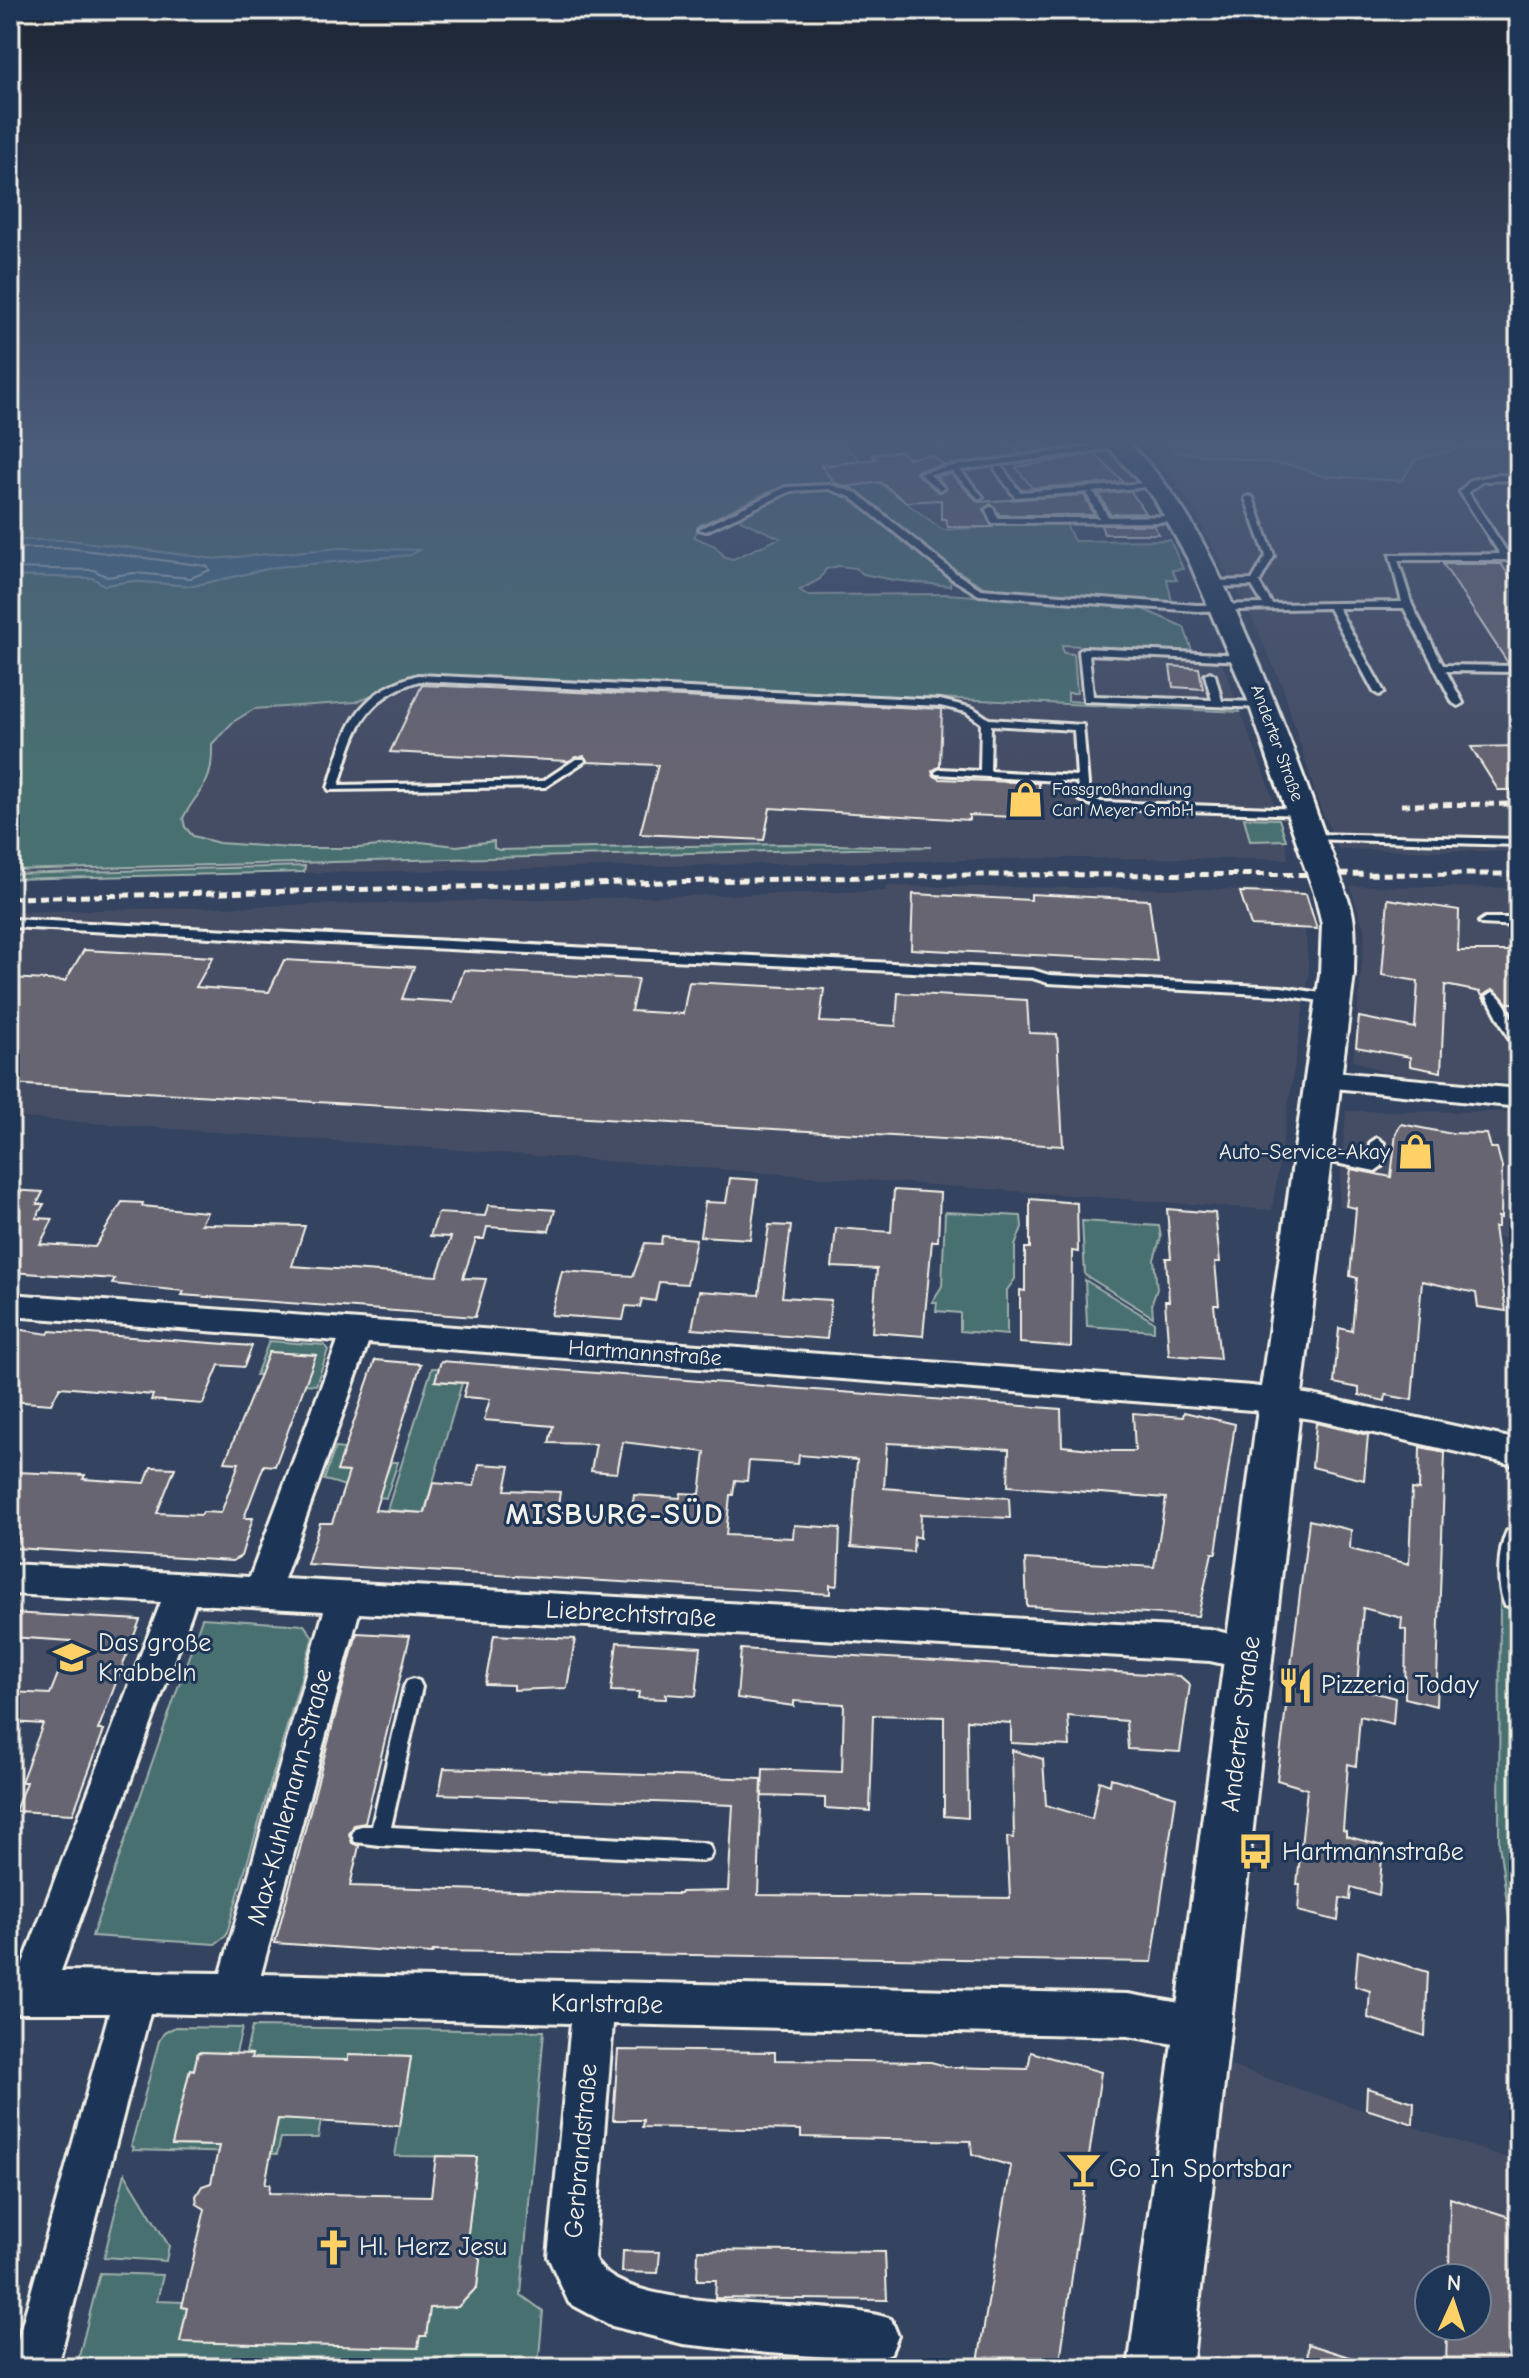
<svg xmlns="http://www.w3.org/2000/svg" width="1529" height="2378" font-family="'Comic Neue',sans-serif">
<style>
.built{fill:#444d65;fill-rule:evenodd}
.green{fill:#4a6f71;stroke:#9fb0ac;stroke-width:2}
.water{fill:#406c86;stroke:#88a1ad;stroke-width:2}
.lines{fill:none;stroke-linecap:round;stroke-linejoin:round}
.shore{stroke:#acbcc1;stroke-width:2}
.building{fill:#686572;stroke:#f4f1e8;stroke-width:2}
.lane-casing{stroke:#f4f1e8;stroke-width:6}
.street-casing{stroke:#f4f1e8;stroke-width:6}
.secondary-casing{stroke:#f4f1e8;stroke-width:6}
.lane{fill:#1d3557;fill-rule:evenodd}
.street{fill:#1d3557;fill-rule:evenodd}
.secondary{fill:#1d3557;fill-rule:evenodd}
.rail{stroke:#f4f1e8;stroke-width:5;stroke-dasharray:9 5;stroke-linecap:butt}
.secondary-bridge-casing{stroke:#f4f1e8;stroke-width:35;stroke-linecap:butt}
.secondary-bridge{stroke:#1d3557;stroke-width:30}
.labels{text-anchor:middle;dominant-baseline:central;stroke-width:6;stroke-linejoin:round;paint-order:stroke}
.far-street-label{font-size:18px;fill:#f4f1e8;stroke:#1d3557}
.far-poi-label{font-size:18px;fill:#f4f1e8;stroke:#1d3557;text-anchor:start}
.poi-label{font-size:22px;fill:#f4f1e8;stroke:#1d3557;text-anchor:end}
.street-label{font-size:22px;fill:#f4f1e8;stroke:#1d3557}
.near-street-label{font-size:26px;fill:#f4f1e8;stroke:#1d3557}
.near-poi-label{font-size:26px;fill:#f4f1e8;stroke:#1d3557;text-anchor:start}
.district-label{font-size:30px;font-weight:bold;letter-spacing:2px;fill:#f4f1e8;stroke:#1d3557}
</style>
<rect width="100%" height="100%" fill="#34435f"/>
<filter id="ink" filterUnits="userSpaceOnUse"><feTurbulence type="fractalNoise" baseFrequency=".0125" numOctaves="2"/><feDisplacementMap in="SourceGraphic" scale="16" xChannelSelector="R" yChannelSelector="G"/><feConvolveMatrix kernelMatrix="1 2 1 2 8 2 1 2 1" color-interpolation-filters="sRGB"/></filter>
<g filter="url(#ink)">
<path class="built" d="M840 440H1094L1118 459 1144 488 1089 492 1104 522 993 524V527L943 530 878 482 839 488 820 464H863Z
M1133 440H1519V852L1338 849 1317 799 1283 688 1254 622 1185 494 1163 467Z
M1062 645 1218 652 1269 787 1286 842 1288 859 1059 858 10 879V840L246 666 1068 701Z
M886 886 1296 890 1304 920 1309 972 1272 1210 10 1117V912L885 891Z
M1350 886 1519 888V1082L1448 1081 1380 1071 1353 1060 1365 932Z
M1346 1111 1519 1112V1241L1338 1206Z
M88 1612 133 1615 140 1620 110 1700 10 1692V1674L36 1615 85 1617Z
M1221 2063 1519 2162V2368H1186ZM1429 2278H1477V2326H1429Z"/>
<path class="green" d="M10 440H840L864 464H821L839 488 823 483 806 484 768 492 700 525 694 537 715 546 725 557 733 559 780 538 740 520 743 514 796 489 829 488 859 500 951 580 950 586 893 580 863 574 855 568 839 566 826 569 820 579 800 590 807 595 946 594 1138 607 1184 627 1192 651 1062 645 1063 653 1074 654 1077 693H1068V701L1239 709 1240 712 418 674 356 702 254 709 233 722 212 744C213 787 201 785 183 818L185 827 193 836 219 843 290 848H358L421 842 457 846 494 841V848L499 850 784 844 931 847 10 870V576L94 578 104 585 132 581 192 586 276 567 410 555 417 551 342 548 214 559 103 544 10 540Z
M1165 440H1519V443L1481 444 1416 459 1402 481 1322 476 1290 465 1178 452Z
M878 482 943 530 992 527 993 524 1065 522 1074 541 1170 540 1183 569 1172 570 1177 580 1167 579 1172 602 986 588 950 566 849 486Z
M1244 818 1279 819 1286 840 1250 841Z
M305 866 304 872 10 879V874Z
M945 1212 1021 1216 1022 1227 1015 1246V1279L1007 1290V1335L960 1331V1313L936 1311 937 1302H932L942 1286Z
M1082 1221 1159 1226 1161 1237 1154 1259 1157 1289 1152 1303 1153 1317 1085 1275Z
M1085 1280 1154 1322V1331L1087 1326Z
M269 1341 324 1345 328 1350 316 1385 305 1384 315 1355 269 1352 260 1375H256Z
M432 1368H439L435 1381 462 1383 424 1513 387 1510Z
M335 1448 345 1449 338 1471 386 1475 391 1462H398L386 1498C364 1496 346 1484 324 1480Z
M1500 1588 1519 1590V1991L1499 1844Z
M202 1618 304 1625 313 1637 226 1936 215 1944 92 1936Z
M175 2027 242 2028 236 2053 198 2052 194 2069 190 2070 172 2145 272 2147 278 2119 321 2120 318 2138H281L277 2154 133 2150 134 2147 131 2146 159 2041 164 2033Z
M252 2027 544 2031 521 2295 543 2311 538 2368H76L100 2273 163 2275 157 2301 183 2302 182 2307 187 2308 180 2342 425 2336 430 2307H458L477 2287 480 2259 467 2241 477 2157 395 2156 411 2057 349 2055 348 2060 248 2071 252 2054 246 2053Z
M125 2173 169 2246 166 2261 104 2257Z"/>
<path class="water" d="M10 540H69L214 559 342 548 419 550 410 555 276 567 192 586 132 581 104 585 93 578 10 576Z"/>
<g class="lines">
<path class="shore" d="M10 548H68L207 566 210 570 191 578 133 573 107 577 94 570 10 568"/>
</g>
<path class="building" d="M1004 440H1078L1084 445 1020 454Z
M900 451 908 458 932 455 944 465 918 470 916 473 938 492 947 488 936 476 951 474 978 502 1084 495 1094 515H1000L991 504 983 509 993 527H948L946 519H941V500L906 502 880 482 846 487 835 483 821 466 876 459 872 455Z
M1095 454 1123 482 1032 488 1016 467Z
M1131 491 1145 513 1110 514 1099 494Z
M1101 525H1153L1159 534H1104Z
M1443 564H1501L1519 589V663H1508Z
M1170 666 1199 668 1203 689 1173 687Z
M422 685 940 709 942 710 940 766 932 771 933 775 940 779 1039 783 1040 818 969 815V820L770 808 764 840 640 834 658 765 588 762 584 756 568 761 390 752Z
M1519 746V790H1498L1471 747Z
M1240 892 1306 894 1317 929 1251 926Z
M913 894 1031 900V894L1149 900 1157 961 911 949Z
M1388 899 1459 910 1458 951H1519V1003H1507L1493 989 1484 995 1486 1003 1480 992 1445 985 1441 1072 1410 1066V1057L1356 1047 1359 1017 1415 1028 1418 981 1382 975Z
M84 950 213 957 196 987 236 990 269 992 284 960 414 967 402 999 453 1002 464 970 638 979 631 1011 683 1014 689 982 824 989 820 1022 865 1024 896 1026 898 993 1027 1000 1029 1033 1057 1034 1063 1146 10 1084V978L65 981Z
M1401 1124 1447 1133 1487 1134 1491 1148H1497L1502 1167 1501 1218 1498 1217V1227H1494L1506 1311 1478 1307 1476 1293 1422 1281 1412 1400 1386 1395 1385 1401 1359 1395V1388L1334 1383 1339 1328 1352 1331 1357 1278 1350 1276 1356 1208 1346 1206 1351 1169 1391 1177 1396 1133Z
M730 1178 758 1180 750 1239 700 1236 705 1202 726 1203Z
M10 1190 43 1192 37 1204H44L36 1218 53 1219 40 1244 95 1247 122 1202 143 1203 142 1206 207 1212 201 1224 305 1226 292 1266 437 1276 451 1237 430 1236 438 1213 485 1216 488 1205 555 1210 549 1231 487 1227 484 1239H476L463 1278 486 1279 475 1317 182 1295 184 1291 112 1284 115 1279 10 1272Z
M894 1190 940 1193 938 1241H932L923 1336 872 1332 877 1269 832 1267 836 1228 891 1232Z
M1030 1199 1077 1203 1078 1252 1072 1251 1071 1347 1020 1343V1290L1025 1291V1248H1030Z
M1167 1209 1215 1213 1220 1262H1215L1219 1305H1214L1220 1359 1169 1355 1165 1301H1169L1166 1258H1171Z
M769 1225 791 1226 782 1297 831 1300 827 1339 692 1329 699 1291 759 1295Z
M662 1236 696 1239 687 1284 659 1282 655 1301 642 1299 640 1307 626 1306 623 1320 551 1315 562 1271 633 1276 645 1243 661 1244Z
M10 1328 48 1334 50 1331 252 1346 244 1367 219 1365 203 1404 151 1400 153 1395 60 1387 51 1404 10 1401Z
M269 1352 316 1355 275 1466 264 1465 244 1518H253L241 1556 232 1561 14 1548 19 1536 10 1535V1475H16L17 1472 85 1475 83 1479 145 1483 151 1467 175 1468 157 1513 201 1515 203 1512 221 1513 239 1463 225 1462Z
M375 1360 421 1364 375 1510 425 1513 433 1483 474 1486 479 1464 510 1466 505 1490 560 1492 557 1512 631 1516 634 1495 680 1498 681 1493 700 1494 705 1452 623 1442 617 1473 591 1471 596 1444 549 1443 553 1426 484 1420 490 1399 463 1397 467 1383 435 1381 441 1361 1061 1409 1062 1446 1111 1451H1135L1133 1413 1183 1417 1184 1412 1235 1424 1216 1553H1212L1198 1616 1027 1606 1025 1559 1154 1567 1166 1498 1008 1486 1009 1449 887 1443 884 1488 1009 1498 1010 1518 921 1514 920 1538 914 1536 913 1552 851 1547 857 1460 799 1455 798 1464 749 1461 747 1481 735 1480 733 1495H730L726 1535 793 1538 794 1525 840 1528 838 1582 836 1586 830 1585V1594L307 1564 320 1523H332L349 1472 337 1471Z
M1316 1423 1368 1435 1364 1480 1312 1467Z
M1420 1447 1445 1452 1436 1706 1405 1698 1406 1630 1401 1629 1402 1618 1363 1608 1357 1688 1395 1698 1393 1724 1360 1716 1356 1766 1348 1764 1343 1830 1346 1831V1836L1383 1846 1379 1895 1351 1887 1350 1900 1340 1898 1338 1921 1298 1911 1300 1885H1297L1307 1789 1277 1780 1309 1520 1351 1530 1350 1549 1409 1564 1412 1489 1419 1490Z
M10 1613 140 1620 98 1730H104L73 1814 15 1811 26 1782H21L43 1724 10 1722V1692L50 1694 71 1641 10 1637Z
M357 1633 410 1636 365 1823 354 1825 349 1834 352 1843 359 1846 350 1886 587 1893 680 1894 681 1892 728 1891 733 1805 439 1794 444 1768 762 1779 758 1895 1010 1898 1007 1837 1014 1838 1012 1750 1043 1759 1046 1805 1092 1819 1099 1781 1110 1785 1111 1778 1176 1797 1152 1962 433 1951 432 1954 275 1943Z
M494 1635 575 1639 567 1688 513 1690V1685L485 1684Z
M617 1642 701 1647 696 1696 666 1694V1699L638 1698 639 1692 611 1691Z
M741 1649 1180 1676 1190 1685 1180 1752 1128 1749 1126 1721 1068 1716 1070 1746 1011 1743V1723L967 1720 968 1818 944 1816V1717L873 1715 870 1811 825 1808V1798L762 1796 763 1769 842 1772 844 1704 794 1701V1706L737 1698Z
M1358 1951 1428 1972 1425 2036 1368 2018 1370 1991 1355 1986Z
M618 2050 775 2052V2060L931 2062 949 2067 1028 2069 1031 2052 1101 2072 1059 2368H977L1011 2166 972 2154 971 2141 801 2137V2130L642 2127 643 2120H613Z
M198 2052 252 2054 251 2058 348 2060V2055L411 2057 400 2126 278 2119 265 2184H270L269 2193 431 2196 436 2156 477 2157 467 2241 480 2259 477 2287 458 2307 430 2308 426 2336H420L418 2348 180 2342 187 2308 182 2307 205 2209 197 2204 196 2196 202 2186 211 2183 219 2146 172 2145 190 2069 194 2070Z
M1367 2088 1414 2102 1413 2124 1366 2109Z
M1450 2198 1519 2220V2368H1446L1447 2326H1477V2278H1449Z
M698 2250 885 2252 887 2300 715 2298 716 2280H697Z
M623 2251 660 2252 658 2273 622 2272Z
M1308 2344 1368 2363V2368H1307Z"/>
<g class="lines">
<defs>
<path id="lane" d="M934 440H944L940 442Z
M1118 443 1122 445 1121 447 960 470 983 497 979 499 952 471 929 474 944 488 940 490 919 473 954 466Z
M996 467H1002L1020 492 1161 482 1162 484 1158 486 1092 492 1095 494 1108 517 1180 516 1184 519 1180 522 992 523 986 510 990 507 993 508 998 518H1099L1087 494 1090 492 1015 497 995 469Z
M1496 475 1519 476V480L1483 481 1468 492 1509 555 1519 559V565L1505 560H1398L1412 605 1443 665 1519 666V672L1446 671 1463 703 1458 706 1453 703 1404 608H1338L1384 692 1379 695 1374 692 1329 608 1197 611 979 595 951 578 851 497 829 489 791 491 706 531 699 529 786 487 830 485 857 493 957 574 981 589 1197 605 1263 604 1252 586 1211 587 1207 584 1211 581 1252 580 1266 556 1245 498 1249 496 1253 498 1274 556 1259 583 1272 604 1402 602 1390 555 1500 554 1460 492 1471 480Z
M1084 648 1245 655 1250 658 1245 661 1089 654 1093 696 1212 700 1205 675 1210 672 1215 675 1222 701 1264 702 1269 705 1264 708 1084 701 1079 651Z
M418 675 940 700 973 708 989 719 1083 725 1089 796 1101 802 1302 809 1307 812 1302 815 1099 808 1080 800 1077 782 936 774 935 772 940 769 980 771 981 723 966 712 940 706 419 681C361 699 355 732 339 785L543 781 576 759H584L585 761 545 787 329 790 328 788C346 730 353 693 418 675ZM991 725 1074 730 1077 776 990 771Z
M1311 834 1519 839V845L1307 839V835Z
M1485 918H1519V926L1481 924 1479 922Z
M10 919 1033 970 1049 975 1281 987 1334 995 1340 999 1334 1003 1281 995 1048 983 1032 978 10 927Z
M1493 992C1508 1000 1519 1034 1519 1050L1513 1046 1487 996Z
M1377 1138 1384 1143 1382 1166 1375 1171 1316 1159 1309 1154 1316 1149 1369 1160 1370 1143Z
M413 1679 419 1681 422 1687 391 1827 702 1843 709 1845 712 1852 709 1859 702 1861 379 1845 355 1842 352 1835 355 1828 362 1826H372L404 1687 407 1681Z"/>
<path id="street" d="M1324 1071 1519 1089V1107L1315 1086 1311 1080 1315 1074Z
M10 1294 1252 1386 1312 1395 1519 1440V1466L1312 1419 1252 1410 368 1343 284 1579 1210 1629 1263 1643 1268 1654 1263 1665 1250 1670 1210 1661 359 1613 261 1974 1128 1994 1203 2007 1218 2013 1224 2028 1218 2043 1203 2049 1128 2036 613 2024 594 2257C617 2319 834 2296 891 2319L898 2336 891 2353 874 2360 768 2353 683 2344 612 2326 569 2303 548 2257 571 2023 150 2013 57 2368H10L109 2013H10V1971H20L161 1602 10 1594V1564L250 1577 338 1341 10 1316ZM195 1604 324 1611 221 1973 61 1971Z
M1519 1527V1608L1517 1609 1505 1605C1496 1586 1498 1550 1507 1531Z"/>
<path id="secondary" d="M1102 440H1124C1181 490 1212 557 1242 625 1276 700 1304 777 1331 854L1327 860 1316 863 1305 860 1301 854 1247 698 1189 561 1154 498Z
M1331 886 1342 888C1359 912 1354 946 1354 974L1301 1402 1192 2368H1128L1259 1402 1320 974 1322 924 1315 895 1320 888Z"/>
</defs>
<use href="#lane" class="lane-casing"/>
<use href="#street" class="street-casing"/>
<use href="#secondary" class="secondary-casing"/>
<use href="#lane" class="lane"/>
<use href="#street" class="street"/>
<use href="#secondary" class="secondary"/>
<path class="rail" d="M1401 805 1519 804
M10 898 953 875 1519 874"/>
<defs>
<path id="secondary-bridge" d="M1316 854 1331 895"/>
</defs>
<use href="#secondary-bridge" class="secondary-bridge-casing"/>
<use href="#secondary-bridge" class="secondary-bridge"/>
</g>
</g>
<linearGradient id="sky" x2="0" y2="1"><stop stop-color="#1d2534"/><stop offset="0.57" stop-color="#4a5b7a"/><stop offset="1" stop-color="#4a5b7a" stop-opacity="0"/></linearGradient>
<rect width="1529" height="773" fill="url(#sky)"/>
<defs>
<symbol id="shop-bare" viewBox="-9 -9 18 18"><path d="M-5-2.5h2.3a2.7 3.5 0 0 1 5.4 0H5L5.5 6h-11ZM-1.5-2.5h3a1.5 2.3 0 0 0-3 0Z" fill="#ffd166" stroke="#1d3557" stroke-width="2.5" paint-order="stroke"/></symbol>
<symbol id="school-bare" viewBox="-9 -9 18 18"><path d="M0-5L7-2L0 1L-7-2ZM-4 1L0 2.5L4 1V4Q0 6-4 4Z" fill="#ffd166" stroke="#1d3557" stroke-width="2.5" paint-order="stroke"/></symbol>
<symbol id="restaurant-bare" viewBox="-9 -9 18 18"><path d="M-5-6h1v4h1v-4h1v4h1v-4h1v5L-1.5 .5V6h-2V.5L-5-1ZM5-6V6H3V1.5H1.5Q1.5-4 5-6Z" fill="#ffd166" stroke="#1d3557" stroke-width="2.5" paint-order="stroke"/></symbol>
<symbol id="bus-bare" viewBox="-9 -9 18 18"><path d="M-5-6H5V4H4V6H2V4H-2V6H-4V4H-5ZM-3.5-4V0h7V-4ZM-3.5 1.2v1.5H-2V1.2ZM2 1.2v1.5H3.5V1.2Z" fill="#ffd166" stroke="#1d3557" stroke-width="2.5" paint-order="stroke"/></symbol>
<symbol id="bar-bare" viewBox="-9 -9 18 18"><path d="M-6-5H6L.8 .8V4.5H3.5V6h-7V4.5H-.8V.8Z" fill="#ffd166" stroke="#1d3557" stroke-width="2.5" paint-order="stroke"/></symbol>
<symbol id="church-bare" viewBox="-9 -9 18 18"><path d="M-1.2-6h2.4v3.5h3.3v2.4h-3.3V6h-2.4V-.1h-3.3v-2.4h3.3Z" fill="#ffd166" stroke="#1d3557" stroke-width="2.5" paint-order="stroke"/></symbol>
</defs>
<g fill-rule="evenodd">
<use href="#shop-bare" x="1000" y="774" width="51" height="51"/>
<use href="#shop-bare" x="1390" y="1126" width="51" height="51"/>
<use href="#school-bare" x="46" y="1632" width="51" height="51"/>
<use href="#restaurant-bare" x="1270" y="1660" width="51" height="51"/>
<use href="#bus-bare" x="1230" y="1826" width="51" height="51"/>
<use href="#bar-bare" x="1058" y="2144" width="51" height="51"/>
<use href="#church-bare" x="308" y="2222" width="51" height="51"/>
</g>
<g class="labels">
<g class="far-street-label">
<text transform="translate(1277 743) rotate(70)">Anderter Straße</text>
</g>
<g class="far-poi-label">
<text x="1052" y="789">Fassgroßhandlung<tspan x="1052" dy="21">Carl Meyer GmbH</tspan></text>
</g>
<g class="poi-label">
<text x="1390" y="1152">Auto-Service-Akay</text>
</g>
<g class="street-label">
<text transform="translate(645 1353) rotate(4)">Hartmannstraße</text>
</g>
<g class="near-street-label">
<text transform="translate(631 1614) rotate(3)">Liebrechtstraße</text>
<text transform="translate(1241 1724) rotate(-83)">Anderter Straße</text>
<text transform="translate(290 1797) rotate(-75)">Max-Kuhlemann-Straße</text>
<text transform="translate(607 2004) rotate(1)">Karlstraße</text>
<text transform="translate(581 2151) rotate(-85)">Gerbrandstraße</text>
</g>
<g class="near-poi-label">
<text x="98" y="1643">Das große<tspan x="98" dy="30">Krabbeln</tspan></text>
<text x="1321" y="1685">Pizzeria Today</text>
<text x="1282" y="1852">Hartmannstraße</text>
<text x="1109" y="2169">Go In Sportsbar</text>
<text x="359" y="2247">Hl. Herz Jesu</text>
</g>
<g class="district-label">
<text x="615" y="1514">MISBURG-SÜD</text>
</g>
</g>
<rect width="1529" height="2378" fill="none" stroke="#1d3557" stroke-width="40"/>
<rect x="20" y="20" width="1489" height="2338" fill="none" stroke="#f4f1e8" stroke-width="3" filter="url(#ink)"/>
<g transform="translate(1453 2302) rotate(3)"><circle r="38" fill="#1d3557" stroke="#738091" stroke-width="2"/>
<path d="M0-6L14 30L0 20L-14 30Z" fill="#ffd166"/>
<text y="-12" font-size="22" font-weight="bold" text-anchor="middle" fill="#f4f1e8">N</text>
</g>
</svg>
